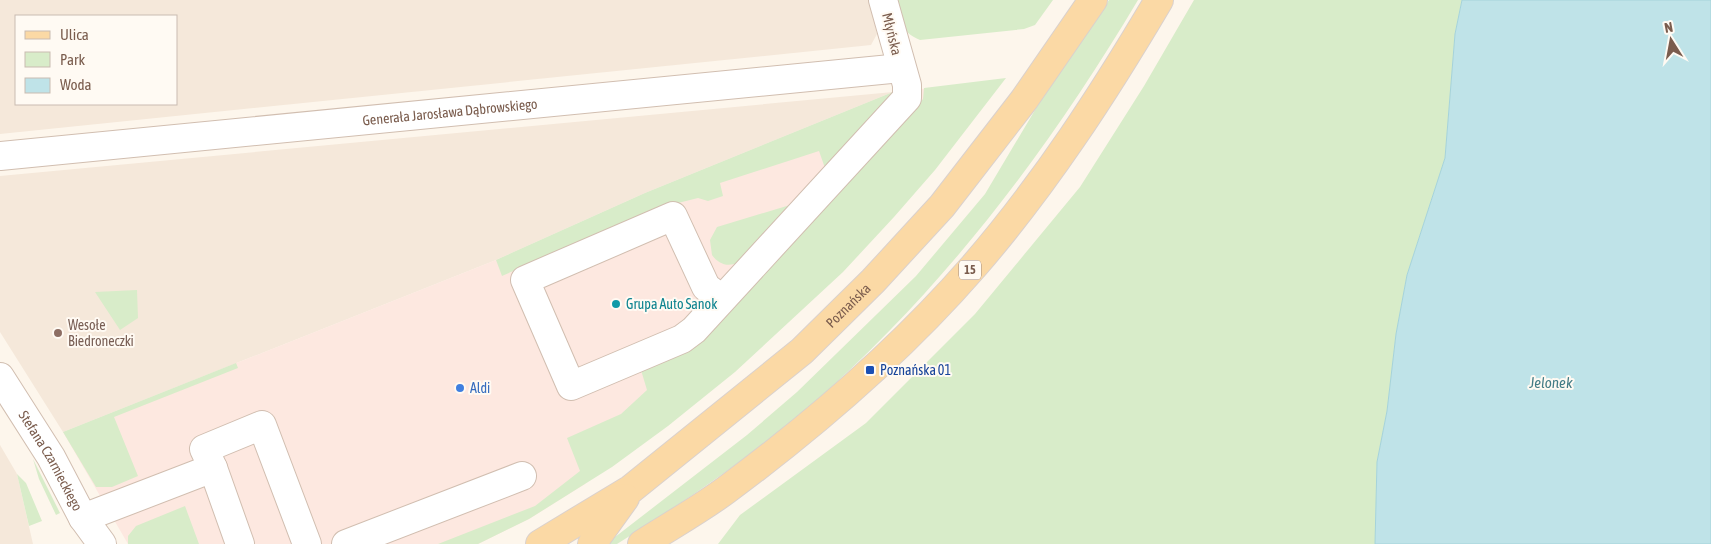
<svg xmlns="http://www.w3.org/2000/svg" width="1711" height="544" font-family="'Asap Condensed',sans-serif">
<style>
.residential{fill:#f5e8da;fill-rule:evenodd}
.commercial{fill:#fde8e0}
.green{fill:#d8ecc9}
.water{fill:#bfe3e8;stroke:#a5d3da}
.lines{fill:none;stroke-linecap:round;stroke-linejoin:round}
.minor-casing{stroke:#d1beb0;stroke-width:30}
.major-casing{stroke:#dad1cd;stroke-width:30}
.minor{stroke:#fff;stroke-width:28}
.major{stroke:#fbd9a5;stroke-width:28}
.culture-dot{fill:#0f9aa8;stroke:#fffaf3;stroke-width:2}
.education-dot{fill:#8d6e63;stroke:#fffaf3;stroke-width:2}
.transit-dot{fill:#1a4fb4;stroke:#fffaf3;stroke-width:2}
.shop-dot{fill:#3f7fe0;stroke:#fffaf3;stroke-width:2}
.labels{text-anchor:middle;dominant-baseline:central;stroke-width:4;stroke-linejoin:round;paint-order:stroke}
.shield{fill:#fffaf3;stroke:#a28b7f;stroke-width:1}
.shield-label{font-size:12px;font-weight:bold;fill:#7a5c4d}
.street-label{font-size:14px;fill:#7a5c4d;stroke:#fffaf3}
.culture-label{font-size:14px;fill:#0d838f;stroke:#fffaf3;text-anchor:start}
.education-label{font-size:14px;fill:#785e54;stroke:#fffaf3;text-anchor:start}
.transit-label{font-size:14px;fill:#164399;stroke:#fffaf3;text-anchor:start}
.shop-label{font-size:14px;fill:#366cbe;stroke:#fffaf3;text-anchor:start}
.water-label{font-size:15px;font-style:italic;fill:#437c86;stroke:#fffaf3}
</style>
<rect width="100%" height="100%" fill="#fdf6ec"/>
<path class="residential" d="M0 0H869L877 34 871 45 0 134ZM176 16V104H16V16Z
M893 92 645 193 496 260 63 432 0 332V176Z
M0 445 17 474 33 544H0Z"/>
<path class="commercial" d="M985 82 580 470 585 484 529 519 478 544H128L63 432 496 260 645 193 893 92Z"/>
<path class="green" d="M896 0H1053L1035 25 1024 29 920 40C899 31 901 20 896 0Z
M1109 0H1138C1048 151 943 290 810 406 750 458 684 502 617 544H606L747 435 797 392 916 276 985 194 1038 105Z
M1194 0H1462L1455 34 1445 158 1407 275 1396 334 1387 411 1377 462 1375 544H718L740 515 866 423 975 314 1080 187 1144 86Z
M1006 78 935 170 894 217 843 272 735 372 668 426 612 467 529 519 478 544H438L535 506 580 471 567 438 621 414 647 390 641 370 694 345 923 99 924 88Z
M893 92 884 107 825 168 819 151 720 183 723 196 708 201 698 198 654 209 502 276 496 260 645 193Z
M790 205 791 208 740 261C730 268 719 265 712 255L710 240 717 227Z
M137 290 138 318 120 330 95 292Z
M236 363 238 368 114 417 138 476 112 487H96L63 432Z
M33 459 60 513 56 515 39 479Z
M17 474 26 483 42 521 29 526Z
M185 506 199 544H128V536L136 526Z"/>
<path class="water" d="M1462 0H1711V544H1375L1377 462 1387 411 1396 334 1407 275 1445 158 1455 34Z"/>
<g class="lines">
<defs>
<g id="minor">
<path id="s1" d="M0 156 901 68"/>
<path d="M722 299 706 287 673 216 525 280 571 386 682 339 694 330 907 98V85L883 0"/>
<path id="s2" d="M0 377 51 457 83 518 102 544"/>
<path d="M213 468 240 544"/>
<path d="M83 518 213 468 204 449 262 425 307 544"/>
<path d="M346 544 522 476"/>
</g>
<g id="major">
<path id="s3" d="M540 544 631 489 802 351 873 281 942 206 1024 100 1093 0"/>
<path d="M592 544 625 498"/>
<path d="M642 544C670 526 699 510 726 490 815 424 901 350 974 266 1045 184 1104 93 1159 0"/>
</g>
</defs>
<use href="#minor" class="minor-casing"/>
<use href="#major" class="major-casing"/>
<use href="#minor" class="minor"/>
<use href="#major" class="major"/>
</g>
<circle class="culture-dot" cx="616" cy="304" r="5"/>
<circle class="education-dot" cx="58" cy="333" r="5"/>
<rect class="transit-dot" x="865" y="365" width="10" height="10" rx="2.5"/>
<circle class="shop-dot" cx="460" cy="388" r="5"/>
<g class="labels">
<rect class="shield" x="959" y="260.5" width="22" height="19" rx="4"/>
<g class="shield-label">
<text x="970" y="270">15</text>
</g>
<g class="street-label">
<text transform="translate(892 34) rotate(76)">Młyńska</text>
<text stroke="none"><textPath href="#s1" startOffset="452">Generała Jarosława Dąbrowskiego</textPath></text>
<text stroke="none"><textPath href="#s3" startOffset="391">Poznańska</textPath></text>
<text stroke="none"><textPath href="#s2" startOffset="98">Stefana Czarnieckiego</textPath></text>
</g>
<g class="culture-label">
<text x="626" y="304">Grupa Auto Sanok</text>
</g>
<g class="education-label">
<text x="68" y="325">Wesołe<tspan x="68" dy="16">Biedroneczki</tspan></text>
</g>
<g class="transit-label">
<text x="880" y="370">Poznańska 01</text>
</g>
<g class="shop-label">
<text x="470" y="388">Aldi</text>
</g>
<g class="water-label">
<text x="1551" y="382">Jelonek</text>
</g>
</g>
<rect x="15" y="15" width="162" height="90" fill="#fffaf3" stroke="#cabbb1"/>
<rect x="25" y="31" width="25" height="8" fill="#fbd9a5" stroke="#cabbb1"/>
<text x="60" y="40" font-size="15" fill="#7a5c4d">Ulica</text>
<rect x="25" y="52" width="25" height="15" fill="#d8ecc9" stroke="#cabbb1"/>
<text x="60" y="65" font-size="15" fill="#7a5c4d">Park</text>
<rect x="25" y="78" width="25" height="15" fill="#bfe3e8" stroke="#cabbb1"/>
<text x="60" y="90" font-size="15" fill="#7a5c4d">Woda</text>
<g transform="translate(1671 40) rotate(349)" stroke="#fffaf3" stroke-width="4" paint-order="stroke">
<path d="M0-4L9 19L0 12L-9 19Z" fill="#7a5c4d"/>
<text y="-8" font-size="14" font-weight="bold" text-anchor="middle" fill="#7a5c4d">N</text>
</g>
</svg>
